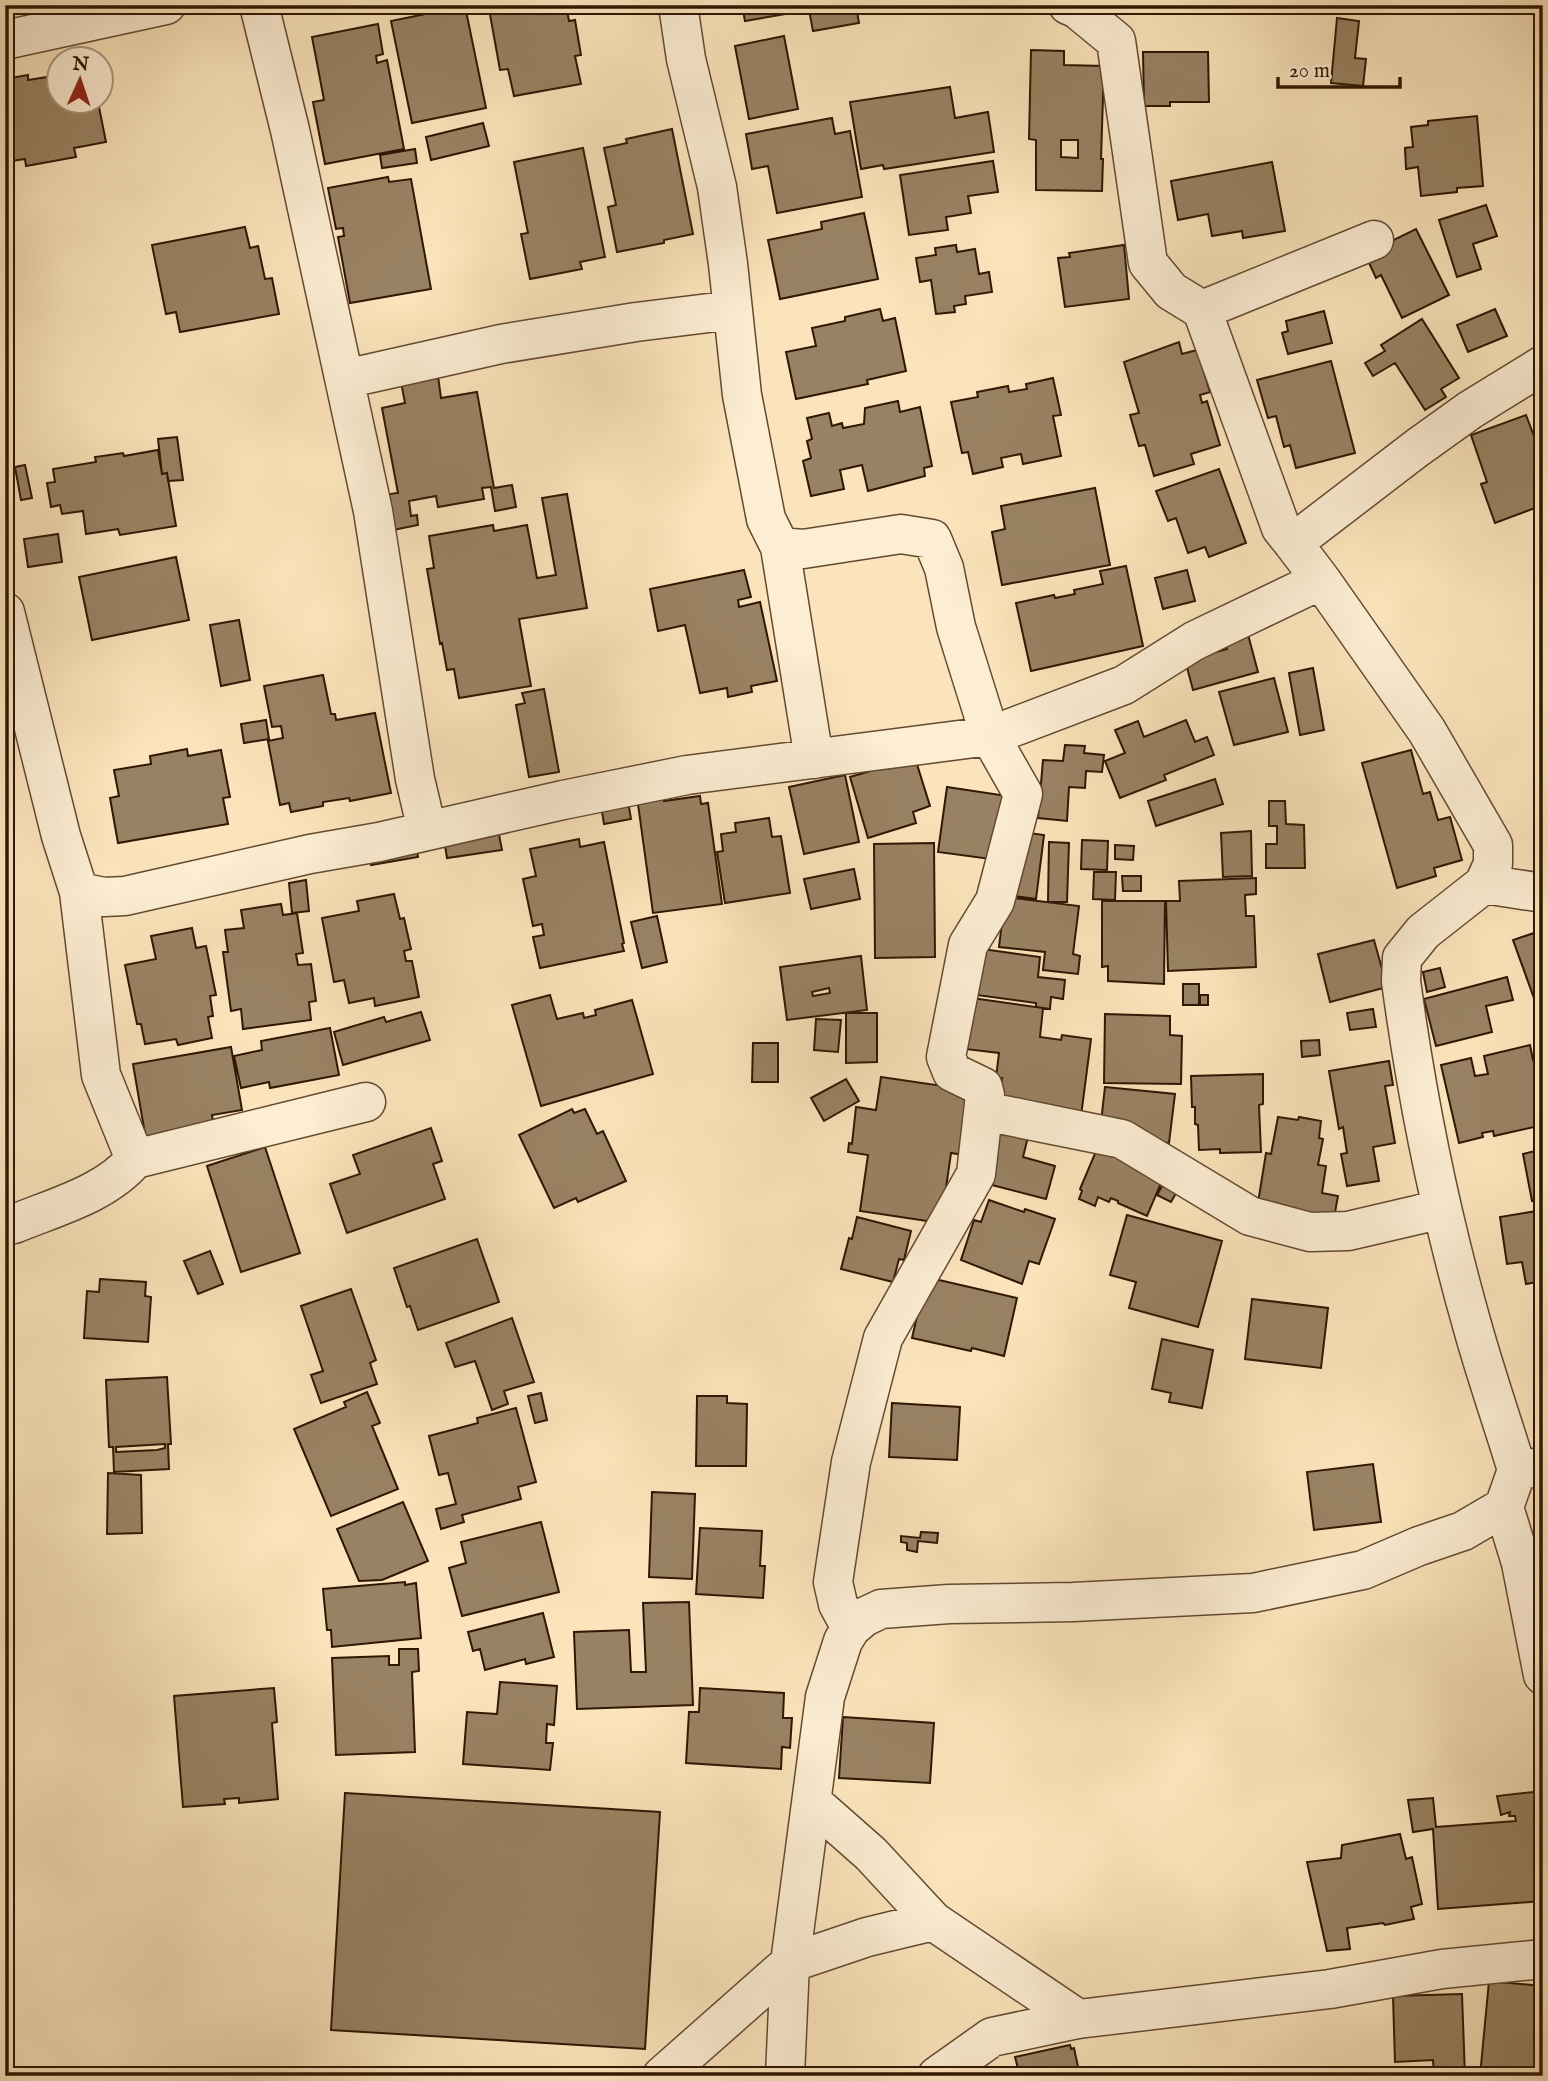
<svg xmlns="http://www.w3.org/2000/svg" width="1548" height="2081" font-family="'IM FELL English',serif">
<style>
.building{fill:#998263;stroke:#2f1703;stroke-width:2;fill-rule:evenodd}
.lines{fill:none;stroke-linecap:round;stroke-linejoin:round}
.street-casing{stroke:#624a31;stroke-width:41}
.street{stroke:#fcedd3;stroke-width:38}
</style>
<rect width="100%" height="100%" fill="#fbe4bb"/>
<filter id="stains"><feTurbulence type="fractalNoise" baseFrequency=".00286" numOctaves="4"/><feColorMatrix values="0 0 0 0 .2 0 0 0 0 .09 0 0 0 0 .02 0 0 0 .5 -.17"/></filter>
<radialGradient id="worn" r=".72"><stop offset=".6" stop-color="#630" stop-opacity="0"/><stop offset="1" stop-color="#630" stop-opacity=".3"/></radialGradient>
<path class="building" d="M510 5H566L569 21 575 20 581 55 575 56 581 84 514 96 508 69 500 70 489 9Z
M742 5H856L859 23 813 31 809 10 745 21Z
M465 6 486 108 412 123 391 21Z
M1337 18 1359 21 1355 58 1366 59 1363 86 1331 83Z
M378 24 383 54 376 56 377 63 387 60 404 149 325 164 313 102 324 100 312 37Z
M784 36 798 109 749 119 735 46Z
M1031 50 1064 51V65L1104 66 1101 159H1103L1102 191 1036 190V140L1029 139ZM1061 140H1078V158L1061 157Z
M1143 52H1208L1209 102H1170V106H1144Z
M28 75V80L60 75V102H98L106 142 74 148 76 157 26 166 25 159 5 162V79Z
M950 87 955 118 988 112 994 152 884 169 883 165 861 169 850 102Z
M1477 116 1483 186 1457 188V192L1421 196 1418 167 1406 169 1405 148 1413 147 1411 127 1428 125V121Z
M832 118 835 134 850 131 862 197 777 213 768 166 752 169 746 134Z
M483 123 489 146 431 160 426 137Z
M672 129 693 234 664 240V243L617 252 608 207 616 205 604 148 627 143 626 139Z
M583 148 605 257 580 262 582 269 530 279 521 234 528 233 514 162Z
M415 149 417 163 382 168 380 155Z
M993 161 998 192 968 196 971 213 946 217 948 230 909 235 900 175Z
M1272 162 1285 231 1243 238 1242 231 1212 236 1208 214 1178 220 1171 181Z
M388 177 389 182 411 179 431 289 350 303 338 237 344 236 343 228 336 229 328 188Z
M1486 205 1497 236 1473 244 1481 269 1457 277 1439 220Z
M864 213 878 279 780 299 768 240 822 229 821 222Z
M245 227 250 248 258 246 265 279 272 278 279 314 180 332 176 312 166 314 152 245Z
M1416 229 1449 295 1402 318 1381 275 1376 278 1365 254Z
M956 245 957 252 975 249 979 274 989 272 992 292 965 296 966 304 954 306 955 312 936 314 931 280 920 282 916 258 936 255 935 248Z
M1124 245 1129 299 1065 307 1058 258 1070 257 1069 253Z
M880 309 883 321 895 318 906 371 867 380 868 384 796 399 786 352 816 346 812 328 845 321V317Z
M1495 309 1507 336 1468 352 1457 325Z
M1324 311 1332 343 1288 354 1282 333 1288 331 1286 321Z
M1422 319 1459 378 1441 389 1446 397 1425 410 1395 363 1373 376 1365 363 1385 351 1381 345Z
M1179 342 1182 354 1197 350 1210 392 1200 395 1202 403 1207 401 1220 445 1191 454 1194 464 1154 476 1145 445 1139 446 1130 415 1139 413 1124 362Z
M1331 361 1355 453 1296 468 1290 445 1284 447 1276 416 1268 418 1257 380Z
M438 376 441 398 477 392 494 488 512 485 516 507 495 511 491 487 482 488 484 499 438 507 436 496 409 501 411 516 417 515 418 525 388 531 382 495 398 493 382 408 405 403 401 382Z
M1053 378 1061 415 1053 416 1061 456 1023 464 1021 454 1001 458 1003 467 973 474 968 452 962 453 951 402 978 397 977 392 1008 386 1009 392 1027 389 1026 384Z
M898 401 900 412 920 407 932 466 924 468 925 476 868 491 862 465 840 470 844 489 811 496 803 461 811 458 807 441 812 439 807 418 829 413 832 426 842 423 843 428 864 424 865 408Z
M1526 415 1543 460V466L1538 467 1543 479V505L1495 523 1481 484 1487 482 1471 435Z
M177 437 183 480 168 481 167 473 162 474 158 439Z
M158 450 162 474 167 473 176 526 120 535 118 529 86 534 83 511 62 514 60 505 51 507 47 483 55 482 53 469 96 462 95 457 123 453 124 456Z
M25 465 32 498 21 500 15 467Z
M1219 469 1246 543 1209 557 1205 547 1188 553 1176 518 1168 521 1156 491Z
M1095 488 1110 565 1002 585 992 532 1005 529 1001 506Z
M567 494 587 608 519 619 531 686 459 698 454 669 447 670 442 643 440 644 427 569 434 568 429 536 493 525 494 531 527 525 537 578 556 575 542 498Z
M58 534 62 562 28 567 24 539Z
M176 557 189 620 92 640 79 577Z
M1126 566 1143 646 1031 671 1016 603 1054 595 1055 598 1075 594 1074 590 1103 584 1100 571Z
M744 570 751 597 738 600 739 607 760 602 777 681 751 686 752 692 728 697 727 688 700 693 685 625 658 631 650 589Z
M1187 570 1195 601 1163 609 1155 578Z
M239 620 250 680 221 686 210 625Z
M1246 627 1258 672 1193 690 1185 660 1227 649 1223 633Z
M1313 668 1324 730 1300 735 1289 673Z
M323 675 331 714H335L336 720 375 713 391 793 350 801 349 798 323 802V806L291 812 289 803 280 805 268 741 283 738 281 726 272 727 264 686Z
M1274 678 1288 732 1234 745 1219 692Z
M544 689 559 772 529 777 516 705 525 703 522 693Z
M266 720 269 739 244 743 241 724Z
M1186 720 1195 742 1207 737 1214 755 1164 775 1166 780 1120 798 1105 761 1125 753 1115 730 1138 721 1144 737Z
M1065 745 1085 746 1084 753 1104 755 1102 772 1086 771 1085 788 1069 787 1067 821 1038 818 1043 760 1063 761Z
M187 749 188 756 221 750 230 797 223 798 228 824 118 843 110 798 119 796 114 770 151 764 150 756Z
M1411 750 1423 794 1430 792 1438 820 1450 817 1462 860 1434 868 1436 876 1397 888 1362 763Z
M915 758 930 806 913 812 916 823 868 838 850 777Z
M845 775 859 842 804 854 789 787Z
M1215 779 1223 804 1156 826 1148 801Z
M947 787 1014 797 1005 861 938 852Z
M663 794 664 801 700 796 701 804 708 803 722 904 653 913 637 797Z
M628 801 631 819 604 824 601 805Z
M1269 801H1285L1286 824 1304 825 1305 868H1266V844H1277V826H1269Z
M769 818 772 837 781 836 790 893 725 903 717 852 723 851 721 834 736 832 735 823Z
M497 824 502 850 447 858 443 832Z
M1015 831 1044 835 1036 899 1007 895Z
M1251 831 1252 876 1223 877 1221 833Z
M579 839 580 847 604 842 624 943 622 944 624 951 540 968 533 937 544 935 542 924 533 926 523 879 536 876 530 849Z
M1082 840 1108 841 1107 870 1081 869Z
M1049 842 1069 843 1067 902H1048Z
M934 843 935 957 875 958 874 844Z
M416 844 418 857 371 865 368 851Z
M1115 845 1134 846 1133 860 1115 859Z
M854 869 860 899 811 909 804 879Z
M1094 872H1116L1115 900 1093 899Z
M1122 876H1141V891H1123Z
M1256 878V894L1245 895 1246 916H1254L1256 967 1168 971 1166 901H1180L1179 881Z
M306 880 309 911 292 913 289 883Z
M394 894 400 919 404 918 411 949 404 951 406 961H412L419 997 375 1006 374 998 349 1003 344 980 334 982 322 918 359 911 357 901Z
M1005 897 1079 906 1073 954 1080 956 1078 974 1043 970 1045 952 999 947Z
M1102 901H1165L1164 984 1108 981V966L1102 967Z
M281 904 283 915 297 913 303 953 296 954 298 965 311 964 316 1001 309 1002 311 1020 243 1029 241 1009 231 1011 223 952H228L225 930 244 928 241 910Z
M657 916 667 962 642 968 631 922Z
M192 928 196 948 206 946 216 995 210 996 213 1016 208 1017 212 1038 178 1045 176 1039 145 1044 141 1024H137L125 965 156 959 151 936Z
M1543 930V998L1535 1001 1513 940Z
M1374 940 1387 987 1330 1002 1318 954Z
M975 948 1040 957 1038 977 1065 980 1063 999 1051 997 1050 1009 1036 1007V1003L969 994Z
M861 956 867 1010 787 1020 780 967ZM829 988 830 993 813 996 812 992Z
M1440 968 1445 987 1427 992 1423 972Z
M1507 977 1513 1000 1486 1006 1492 1032 1436 1046 1424 999Z
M1183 984H1199V1005H1183Z
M550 995 557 1019 583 1013 584 1018 596 1015 595 1010 632 1000 653 1074 541 1106 512 1005Z
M1200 995H1208V1005H1200Z
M972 998 1043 1008 1040 1037 1061 1040 1062 1035 1091 1039 1080 1124 997 1113 1002 1078H996L999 1053 965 1049Z
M1543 1001V1050L1534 1002Z
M1373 1009 1376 1027 1350 1030 1347 1013Z
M421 1012 430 1040 343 1065 334 1032 384 1017 386 1022Z
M846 1013H877V1062L846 1063Z
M1105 1014 1170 1016V1035L1182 1036 1181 1084 1104 1083Z
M816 1019 841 1020 838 1052 814 1050Z
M330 1028 339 1075 270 1088 269 1082 241 1088 234 1056 262 1050 261 1041Z
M1319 1040 1320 1055 1302 1057 1301 1041Z
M753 1043H778V1082H752Z
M1530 1045 1533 1060 1538 1059 1543 1082V1125L1494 1136 1493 1131 1482 1133 1483 1137 1459 1143 1441 1065 1471 1058 1475 1076 1488 1074 1484 1056Z
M231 1047 242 1110 212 1115 214 1129 146 1140 133 1064Z
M1389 1061 1393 1085 1385 1086 1395 1143 1373 1147 1379 1181 1347 1186 1341 1154 1347 1153 1343 1127 1339 1129 1329 1071Z
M1263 1074V1104L1259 1105 1261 1152 1220 1153V1149L1199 1150 1198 1125 1195 1124V1107H1192L1191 1076Z
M881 1077 977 1091 970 1156 951 1153 941 1223 860 1211 868 1155 848 1152 849 1143 852 1144 856 1107 876 1110Z
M846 1079 859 1101 824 1121 811 1098Z
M1105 1087 1175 1094 1169 1143 1142 1140 1100 1131Z
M572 1109 574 1113 585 1109 597 1134 603 1131 626 1181 578 1202 576 1198 554 1208 519 1135Z
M1278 1117 1298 1120 1299 1117 1321 1121 1319 1138 1323 1139 1318 1165 1326 1166 1322 1193 1338 1196 1333 1223 1257 1209 1266 1153 1271 1154Z
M999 1126 1029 1133 1023 1157 1055 1166 1046 1199 984 1183Z
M431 1128 442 1161 433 1164 445 1199 347 1233 330 1184 360 1174 353 1155Z
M1102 1137 1167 1169 1147 1216 1118 1203V1201L1111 1198 1109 1202 1098 1197 1095 1206 1079 1199 1082 1191 1080 1189Z
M265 1147 300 1253 241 1272 207 1166Z
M1543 1149V1199L1532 1201 1523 1154Z
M1165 1181 1179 1188 1171 1202 1157 1195Z
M989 1200 1024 1212 1025 1209 1055 1219 1039 1264 1029 1261 1022 1284 961 1260 974 1220 981 1222Z
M1543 1210V1281L1526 1284 1522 1262 1507 1264 1500 1217Z
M1127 1215 1222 1241 1198 1327 1129 1308 1136 1282 1110 1275Z
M857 1217 911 1231 904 1260 899 1259 893 1282 841 1269 849 1238 852 1239Z
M477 1239 499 1302 418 1330 410 1306 407 1307 394 1268Z
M210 1251 223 1284 198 1294 184 1261Z
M926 1277 1017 1298 1004 1356 972 1348 971 1351 912 1338Z
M100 1279 146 1282 145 1296 151 1297 148 1342 84 1338 87 1291 99 1292Z
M351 1289 376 1360 370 1363 377 1384 321 1403 311 1375 323 1371 301 1306Z
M1252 1299 1328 1308 1321 1368 1245 1359Z
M512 1318 534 1382 504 1391 508 1404 492 1410 475 1361 455 1367 446 1343Z
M1162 1339 1213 1350 1202 1408 1169 1402 1171 1393 1152 1389Z
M1543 1356V1402H1539L1540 1372H1542Z
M167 1377 171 1444H168L169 1469 114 1472 113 1447H109L106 1380ZM165 1444V1448L157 1450 116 1452V1447Z
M367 1392 380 1423 372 1426 398 1489 331 1516 294 1429 346 1407 344 1402Z
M541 1393 547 1420 535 1423 528 1396Z
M697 1396H727V1403L747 1404 746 1466H696Z
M892 1403 960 1407 957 1460 889 1457Z
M516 1408 536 1482 518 1487 521 1499 462 1515 464 1522 441 1529 436 1509 456 1504 448 1473 439 1475 429 1436 478 1423 477 1418Z
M1373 1464 1381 1522 1314 1530 1307 1472Z
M108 1473 141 1475 142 1533 107 1534Z
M652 1492 695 1494 692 1579 649 1577Z
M403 1502 428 1561 382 1580 359 1581 337 1529Z
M541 1522 559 1592 462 1616 449 1568 466 1563 461 1542Z
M700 1528 762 1531 760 1566H765L763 1598 696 1594Z
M921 1532 938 1533 937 1543 918 1541 917 1552 907 1550V1543L901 1542V1536L920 1538Z
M405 1582V1585L416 1583 421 1638 332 1647 331 1630H327L323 1589Z
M689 1602 693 1705 577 1709 574 1632 629 1630 631 1672H646L643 1603Z
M543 1613 554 1657 526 1664 525 1659 485 1670 480 1649 473 1651 468 1632Z
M399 1649H418L419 1671 412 1672 415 1752 336 1755 332 1658 389 1656V1665H399Z
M500 1682 557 1686 554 1725 547 1724 546 1743H553L550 1770 463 1764 467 1712 497 1714Z
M274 1688 277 1722 272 1723 278 1799 239 1803V1798L224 1799 225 1804 183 1807 174 1696Z
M700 1688 784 1693 783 1718H792L790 1748 782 1747 781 1769 686 1763 689 1712H699Z
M843 1717 934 1723 930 1783 839 1778Z
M1543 1791V1846H1540L1542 1901 1438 1909 1433 1829 1413 1832 1408 1800 1433 1798 1436 1827 1516 1821 1515 1816H1509L1510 1812 1501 1815 1497 1796Z
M345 1793 660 1812 645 2049 331 2030Z
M1400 1834 1406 1859 1412 1857 1422 1904 1411 1907 1414 1919 1385 1925 1383 1923 1347 1928 1350 1949 1327 1951 1307 1862 1341 1858 1342 1845Z
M1489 1981 1543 1986V2010L1536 2076H1480Z
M1462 1994 1465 2076H1434L1433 2060 1395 2062 1393 1996Z
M1070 2045 1071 2049 1074 2048 1080 2076H1020L1015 2057Z"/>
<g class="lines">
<defs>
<path id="street" d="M259 5 290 130 373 511 415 779 427 830
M678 5 686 59 717 187 728 264 742 395 766 519 780 547 803 549 901 534 932 539 944 568 956 627 990 736 1023 794 995 901 968 945 946 1057 952 1072 983 1087 985 1095 976 1174 883 1338 851 1462 833 1582 838 1604 851 1628
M1068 5 1077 9 1116 41 1148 263 1171 291 1202 310 1281 528 1293 543
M5 40 166 5
M1202 310 1374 240
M345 379 501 344 636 322 733 310
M780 547 814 759
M1321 580 1427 731 1493 845V864L1484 884 1423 932 1402 958 1401 981C1417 1100 1441 1217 1474 1332 1487 1378 1503 1424 1517 1470
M5 612 61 836 79 892 104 897 125 896 310 854 379 842 563 800 687 775 990 736 1124 685 1194 641 1321 580 1293 543 1417 448 1470 410 1543 365
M1484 884 1543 893
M79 892 101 1075 135 1159
M984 1111 1122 1139 1250 1216 1310 1232 1348 1231 1421 1214 1441 1206
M5 1225 14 1224C55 1207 106 1194 135 1159L366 1102
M1504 1507 1521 1563 1543 1675
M812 1802 871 1854 933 1921
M662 2076 790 1963 825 1697 843 1641 851 1628 864 1617 881 1609 949 1604 1073 1602 1253 1593 1363 1570 1419 1546 1463 1531 1504 1507 1517 1470 1543 1467
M785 2076 790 1963 867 1937 933 1921 1078 2019
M937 2076 992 2037 1078 2019 1330 1989 1442 1969 1543 1959"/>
</defs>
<use href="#street" class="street-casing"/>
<use href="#street" class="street"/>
</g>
<rect width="1548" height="2081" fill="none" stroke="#fbe4bb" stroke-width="28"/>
<rect x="7" y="7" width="1534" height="2067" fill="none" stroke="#2f1703" stroke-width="3.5"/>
<rect x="14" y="14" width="1520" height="2053" fill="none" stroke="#2f1703" stroke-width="2"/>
<g transform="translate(80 80) rotate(3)"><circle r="33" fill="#fcedd3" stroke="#aa9780" stroke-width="2"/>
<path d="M0-5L12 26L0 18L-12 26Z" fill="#8f2418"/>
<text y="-10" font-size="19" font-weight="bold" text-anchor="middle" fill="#2f1703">N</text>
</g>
<path d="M1278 77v10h122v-10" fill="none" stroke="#2f1703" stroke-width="3.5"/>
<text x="1289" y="77" font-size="21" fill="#2f1703" stroke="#fcedd3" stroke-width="5" paint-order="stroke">20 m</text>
<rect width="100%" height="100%" filter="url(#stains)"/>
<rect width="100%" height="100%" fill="url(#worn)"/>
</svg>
